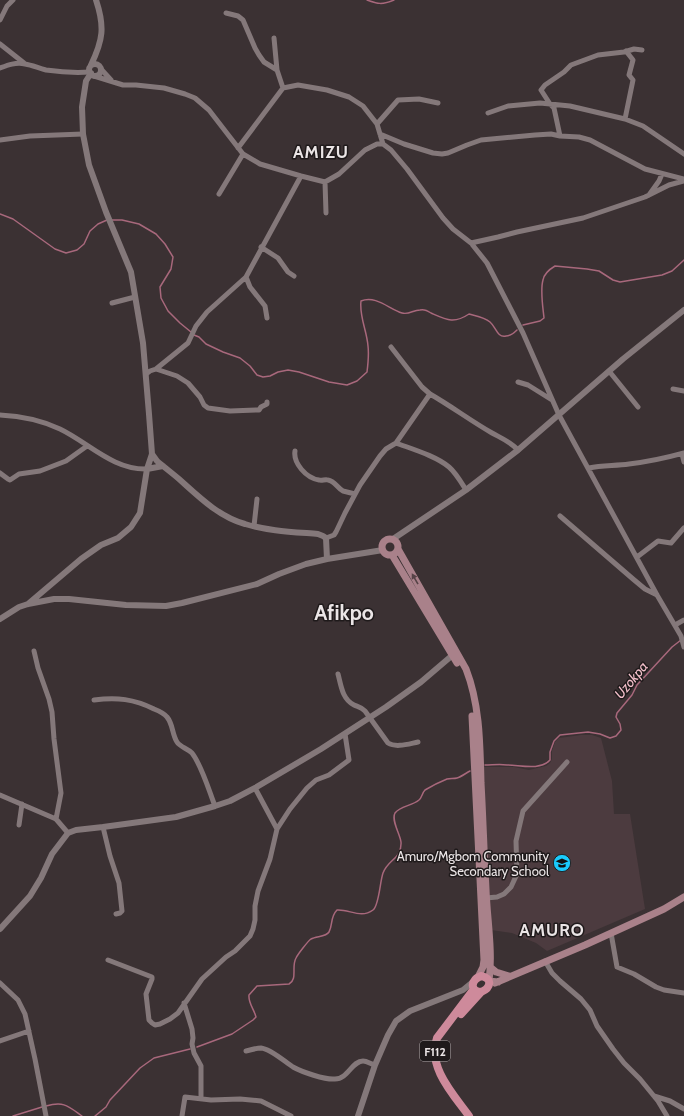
<svg xmlns="http://www.w3.org/2000/svg" width="684" height="1116" font-family="Cabin,sans-serif">
<style>
.built{fill:#4c3b3f}
.lines{fill:none;stroke-linecap:round;stroke-linejoin:round}
.stream{stroke:#a8687c;stroke-width:1.5}
.minor{stroke:#84787a;stroke-width:5}
.tertiary{stroke:#84787a;stroke-width:6}
.secondary{stroke:#a9818a;stroke-width:7}
.primary{stroke:#ce8a9b;stroke-width:8}
.oneway{fill:#564347}
.labels{text-anchor:middle;dominant-baseline:central;stroke-width:3;stroke-linejoin:round;paint-order:stroke}
.shield{fill:#1f1a1b;stroke:#aea8a9;stroke-width:1}
.shield-label{font-size:12px;font-weight:bold;fill:#ebe5e6}
.poi-label{font-size:13px;fill:#ebe5e6;stroke:#1f1a1b;text-anchor:end}
.water-label{font-size:14px;font-style:italic;fill:#f5c1cc;stroke:#1f1a1b}
.district-label{font-size:17px;font-weight:bold;letter-spacing:1px;fill:#ebe5e6;stroke:#1f1a1b}
.town-label{font-size:21px;font-weight:bold;fill:#ebe5e6;stroke:#1f1a1b}
</style>
<rect width="100%" height="100%" fill="#3b3133"/>
<path class="built" d="M581 735H592L601 738 612 781 614 814H630L645 909 547 951 536 943 512 933 491 930 483 767H514L529 770 546 766 550 763 552 759V751L555 742 559 738Z"/>
<g class="lines">
<path class="stream" d="M367 0C378 4 382 5 394 0
M0 214 13 219 55 249 66 253 77 250 84 244 90 231 98 224 107 220
M110 220H122L139 224 156 234 165 244 173 257 171 269 160 287 161 298 168 311 180 323 191 332
M523 325 540 321 544 318C543 308 540 290 543 280 544 274 550 269 555 266L587 269 599 271 613 280 620 282 662 275 672 271 684 260
M194 335 199 337 206 344 223 352 240 358 250 366 257 375 263 377 270 376 278 372 288 370 299 372 329 382 347 385 357 381 367 372C368 364 369 354 368 346 367 331 359 316 361 301 376 295 389 309 402 313 409 315 413 310 420 310 423 309 428 311 431 313 447 320 454 324 469 314 476 316 484 317 490 322 496 327 497 338 506 336 511 336 514 333 517 330
M485 765C492 765 500 764 507 765 520 765 540 771 550 760V752L554 741 560 735 588 732 600 734 610 738 616 736 621 730 620 724 616 717 617 713 632 695 637 685 672 647 681 640
M197 1047 232 1034 253 1020 256 1017C254 1009 248 1003 249 995L257 986 289 984C298 979 291 967 296 958 298 954 308 941 311 939 316 936 326 937 329 932 333 925 330 917 337 910 349 909 361 919 373 910 379 906 380 881 383 873 388 859 402 859 401 842 400 834 391 820 395 813 400 806 412 806 419 800 422 798 422 793 425 790 430 787 442 781 447 779 450 778 454 779 457 778 461 777 466 773 470 771
M46 1106C64 1101 68 1106 82 1116
M13 1116 42 1107
M95 1116 106 1107 110 1100 140 1068 154 1058 190 1049"/>
<path class="minor" d="M226 13 238 16 243 20 255 48 259 55 264 62 277 70 283 88
M0 20 7 6 13 0
M274 38 277 70
M0 44 24 63
M0 68C8 65 16 62 25 64 32 65 38 68 46 70 60 72 76 73 90 72
M101 69 111 80
M94 76 123 85H136L164 88 185 94 195 98 209 110 243 154 260 164 301 176 325 182 339 174 365 150 377 144H383L391 150 407 169 443 218 453 229 471 243 487 263 523 333 559 415 657 595 681 636 684 647
M488 113 508 106 540 103 570 106 625 119 643 126 684 154
M625 119 633 80 629 75 633 60 626 51
M377 124 398 100 419 99 438 103
M380 134 404 144 433 153 442 154 448 153 467 145 481 140 535 135 551 134 560 136 579 137 590 140 645 169 684 179
M560 136 554 108 550 104 541 90 545 85 564 72 571 65 598 55 624 52 634 49 642 50
M0 140 30 136 83 134
M238 148 283 88 298 85 327 90 349 97 363 106 377 124 383 144
M325 182 326 213
M219 194 243 154
M649 195 659 181 662 174
M471 243 498 237 517 232 583 218 645 197 669 185 684 181
M261 247 278 258 288 272 294 276
M246 277 250 287 265 306 267 318
M112 303 135 297
M391 347 422 387 430 394C451 406 471 421 492 433 501 438 511 442 518 450
M156 369 188 343 196 326 207 312 246 277 301 176
M609 371 638 407
M146 374 150 371 156 369 177 376 188 383 200 397 204 405 208 408 230 411 256 410H259L261 407 267 404V402
M518 382 528 385 552 400
M673 389 684 391
M0 415C20 416 41 420 60 429 89 443 113 470 147 469
M396 443C412 449 436 456 449 467 456 473 461 482 466 490
M295 451C293 463 306 478 319 480 322 481 325 479 328 480 335 481 337 488 343 491 347 492 351 493 355 494
M682 454 684 462
M589 468C602 465 615 466 629 464 647 462 666 458 684 453
M0 473 8 479 10 480 19 474 40 471 66 461 87 446
M560 516 633 579 645 589 657 595
M254 526 257 499
M326 538 334 535 336 532 345 513 360 485 380 456 386 449 396 443 430 394
M637 557 658 541 671 543 684 528
M675 625 684 620
M34 651 38 668 49 699 52 712 54 739 61 793 56 819
M338 674C341 685 342 699 354 705 358 707 361 707 365 711L388 743C396 748 408 744 418 742
M94 700C117 697 134 699 154 709 159 711 164 713 167 717 173 724 172 734 177 742 180 747 187 748 192 753 202 766 209 791 215 806
M255 788 277 829
M0 795 56 819 68 833
M19 825 22 804
M103 827 110 856 119 883 122 911 120 913 116 914
M486 898 497 897 504 894 511 887 517 874 516 841 523 811 567 762
M611 933 617 967 634 974 656 987 664 990 684 993
M108 960 152 977V979L146 994 149 1020 152 1023 155 1025 160 1024 170 1019 178 1013 202 979 226 957 235 951 250 936 253 929 255 920V906L258 891 270 859 277 829 290 809 307 788 316 780 329 775 349 760 345 734
M545 961 552 973 560 981 581 999 590 1010 597 1026 613 1049 624 1063 640 1079 658 1101 667 1116
M0 983 18 1000 25 1014 35 1059 46 1116
M184 1003 192 1029 193 1038 192 1044 194 1053 201 1066V1098
M0 1041 29 1031
M246 1051C251 1050 256 1048 261 1048 271 1049 285 1062 293 1067 302 1072 325 1080 335 1079 348 1079 352 1061 363 1061 367 1061 371 1064 375 1065
M654 1096 670 1101 684 1109
M182 1116 185 1097 211 1100 240 1099 261 1101 291 1116"/>
<path class="tertiary" d="M89 70a6 6 0 1 1 12 0a6 6 0 1 1-12 0Z
M91 65C103 40 105 27 96 0
M152 454 157 461C164 467 172 473 179 479 198 496 219 517 245 524 268 531 294 532 318 534L323 536 326 538 327 559
M147 469 163 466
M393 539 466 490 518 450 623 359 684 310
M28 604 81 559 101 545 118 538 131 527 140 513 147 469 152 454 149 414 143 343 131 272 106 212 89 165 83 134 82 107 86 81 91 73
M0 619 19 607 28 604 54 599H69L126 605 166 606 182 603 257 584 279 574 306 564 327 559 383 550
M0 929 30 896 41 878 52 854 68 833 76 830 103 827 176 817 215 806 230 801 255 788 321 749 386 707 421 682 455 653
M358 1116 375 1065 388 1035 396 1021 410 1011 463 990 474 981"/>
<path class="secondary" d="M382 547a8 8 0 1 1 16 0a8 8 0 1 1-16 0Z
M398 549 466 669C480 705 480 744 481 783 483 818 484 854 486 889 487 919 493 951 489 981L498 982
M392 555 457 663
M472 716 484 960 483 967 478 977
M490 967 496 972 509 976
M495 983 585 945 664 909 684 897"/>
<path class="primary" d="M481 976C493 978 491 988 481 992 469 991 471 980 481 976Z
M461 1014 481 992
M469 1116C453 1094 427 1067 437 1038L474 989"/>
</g>
<defs><path id="oneway-solid" d="M-6-.8H1V-3.2L6.5 0L1 3.2V.8H-6Z"/></defs>
<use class="oneway" href="#oneway-solid" transform="translate(415 579) rotate(-120)"/>
<defs>
<symbol id="school-disc" viewBox="-11 -11 22 22"><circle r="9.5" fill="#1acafc" stroke="#1f1a1b"/><path d="M0-5L7-2L0 1L-7-2ZM-4 1L0 2.5L4 1V4Q0 6-4 4Z" fill="#111"/></symbol>
</defs>
<g fill-rule="evenodd">
<use href="#school-disc" x="552" y="853" width="20" height="20"/>
</g>
<g class="labels">
<rect class="shield" x="420" y="1041" width="30" height="20" rx="3"/>
<g class="shield-label">
<text x="435" y="1051">F112</text>
</g>
<g class="poi-label">
<text x="549" y="856">Amuro/Mgbom Community<tspan x="549" dy="15">Secondary School</tspan></text>
</g>
<g class="water-label">
<text transform="translate(631 680) rotate(-50)">Uzokpa</text>
</g>
<g class="district-label">
<text x="321" y="152">AMIZU</text>
<text x="552" y="930">AMURO</text>
</g>
<g class="town-label">
<text x="344" y="612">Afikpo</text>
</g>
</g>
</svg>
